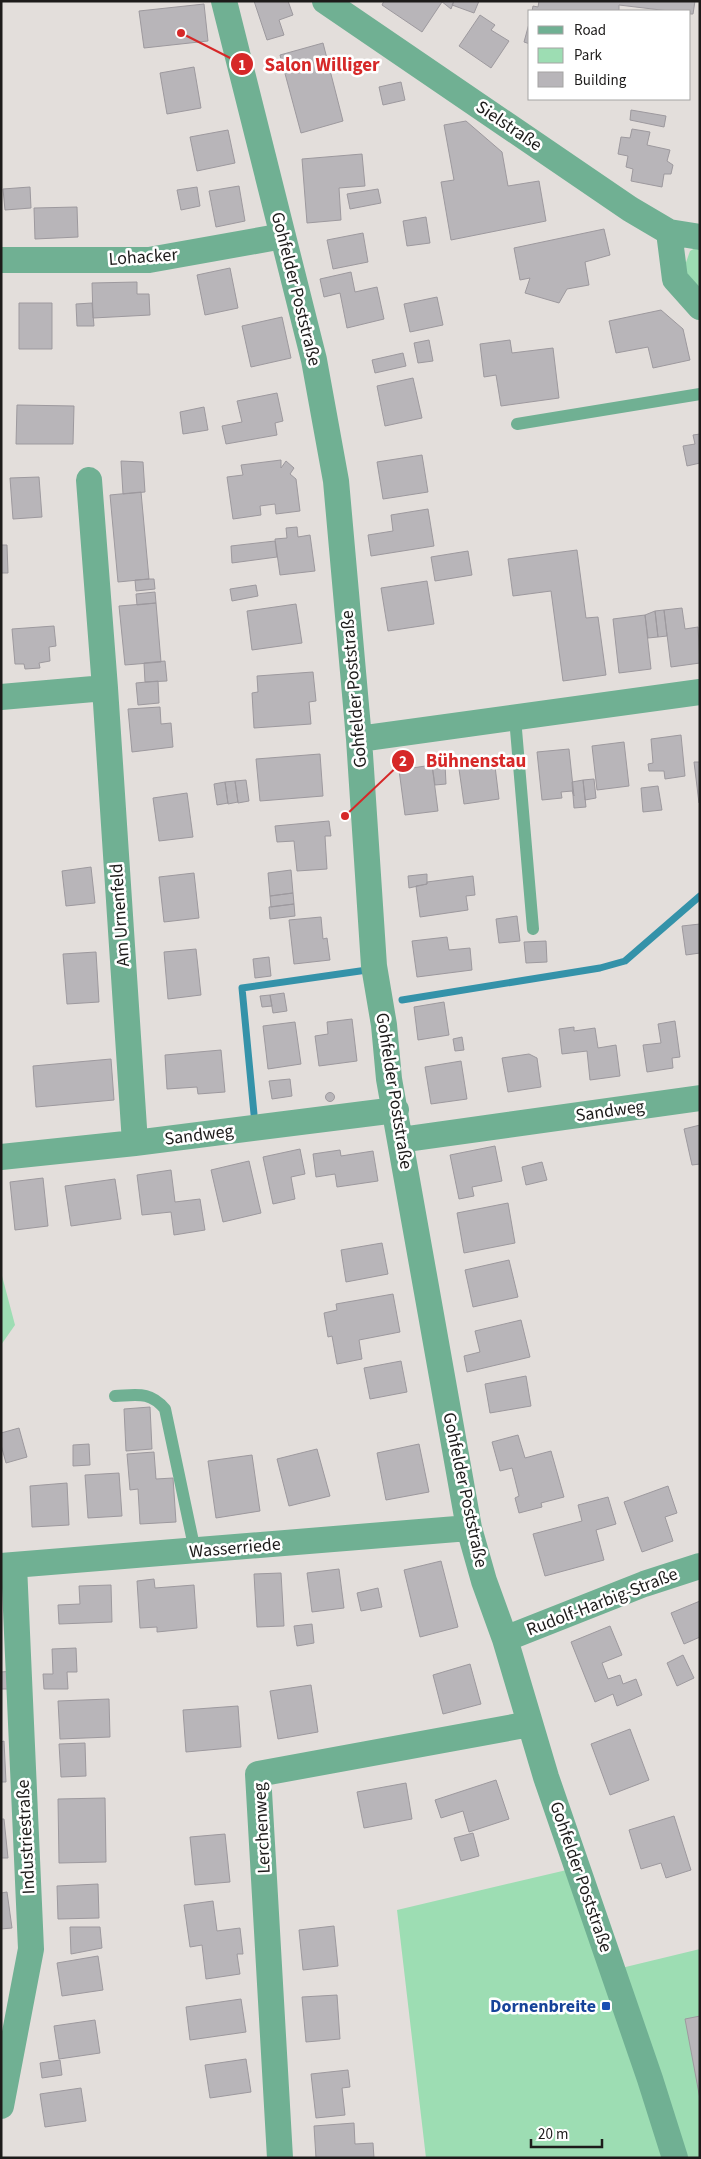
<svg xmlns="http://www.w3.org/2000/svg" width="701" height="2159" font-family="'Source Sans 3',sans-serif">
<style>
.green{fill:#9dddb3}
.lines{fill:none;stroke-linecap:round;stroke-linejoin:round}
.stream{stroke:#3492a9;stroke-width:7}
.building{fill:#b8b5b9;stroke:#9d999e}
.service{stroke:#70b093;stroke-width:12}
.minor{stroke:#70b093;stroke-width:26}
.transit-dot{fill:#1a4fb4;stroke:#fff;stroke-width:2}
.labels{text-anchor:middle;dominant-baseline:central;stroke-width:5;stroke-linejoin:round;paint-order:stroke}
.street-label{font-size:18px;fill:#1d1b1a;stroke:#fff}
.transit-label{font-size:18px;font-weight:bold;fill:#164399;stroke:#fff;text-anchor:end}
.leader{fill:none;stroke:#d62828;stroke-width:2}
.callout-dot{fill:#d62828;stroke:#fff;stroke-width:2}
.mark-label{font-size:15px;text-anchor:middle;font-weight:bold;fill:#fff}
.callout-label{font-size:19px;text-anchor:middle;font-weight:bold;fill:#d62828;stroke:#fff;stroke-width:5;stroke-linejoin:round;paint-order:stroke}
</style>
<rect width="100%" height="100%" fill="#e3dedb"/>
<path class="green" d="M700 245V290L693 284 684 268 690 251Z
M1 1272 15 1325 1 1345Z
M571 1869 609 1971 700 1949V2158H426L397 1910Z"/>
<g class="lines">
<path class="stream" d="M402 1000 600 968 625 961 700 896
M254 1114 242 988 367 970"/>
</g>
<path class="building" d="M254 1H288L293 15 279 20 284 35 267 40Z
M384 1H441L442 2 422 32 382 5Z
M441 1H454L451 9Z
M454 1H479L474 13 452 5Z
M539 1H695L693 14H690V11H669L619 5V11H532L533 6 538 7Z
M204 4 208 41 144 48 139 11Z
M480 15 495 25 491 30 509 41 491 68 459 46Z
M530 20V44L524 42Z
M323 43 343 121 301 133 280 55Z
M194 67 201 108 167 114 160 73Z
M401 82 405 100 383 105 379 87Z
M631 110 666 116 664 127 630 120Z
M466 121 502 152 508 186 539 181 546 221 451 240 441 182 454 180 444 125Z
M632 129 650 132 647 145 670 150 667 161 673 165 671 174H664L662 187 631 181 633 169 626 167 628 156 618 154 621 137 630 138Z
M228 130 235 163 197 171 190 137Z
M362 154 365 186 339 188 341 220 307 223 302 159Z
M239 186 245 221 216 227 209 191Z
M30 187 31 208 5 210 3 189Z
M197 187 200 206 181 210 177 190Z
M378 189 381 203 350 209 347 194Z
M77 207 78 237 35 239 34 208Z
M426 217 430 243 407 246 403 221Z
M604 229 610 255 585 262 589 285 567 289 559 303 525 293 530 278 520 280 514 248Z
M363 233 368 262 333 269 327 240Z
M230 268 238 308 205 315 197 275Z
M351 272 355 292 377 287 384 319 347 328 340 293 324 297 320 279Z
M137 282V294H149L150 315 93 318 92 283Z
M437 297 443 325 410 332 404 304Z
M19 303H52V349H19Z
M92 303 94 326H77L76 304Z
M661 310 683 329 690 360 653 368 648 347 616 353 609 321Z
M282 317 291 358 251 367 242 326Z
M429 340 433 361 418 363 414 343Z
M510 340 512 353 553 348 559 398 501 406 496 375 484 377 480 344Z
M403 353 406 366 375 373 372 360Z
M413 378 422 418 385 426 377 386Z
M277 393 283 421 275 423 277 435 226 444 222 426 242 422 237 401Z
M17 405 74 406 73 444H16Z
M204 407 208 430 183 434 180 412Z
M700 434V463L687 466 683 446 695 444 693 435Z
M422 455 428 492 383 499 377 462Z
M281 460V468L286 461 294 468 290 474 296 479 300 511 276 514 275 504 260 506 261 515 233 519 227 477 243 475 241 465Z
M121 461 143 462 145 492 123 494Z
M39 477 42 517 13 519 10 478Z
M141 492 149 579 118 582 110 495Z
M428 509 434 546 371 556 368 535 393 531 391 515Z
M297 527 298 537 310 535 315 571 280 575 275 539 287 538 286 528Z
M275 541 277 557 232 563 231 546Z
M1 545H7L8 573H1Z
M577 550 586 618 598 617 606 675 563 681 551 591 513 596 508 559Z
M468 551 472 575 435 581 431 557Z
M149 579H154L155 589 136 591 135 580Z
M427 581 434 624 388 631 381 588Z
M256 585 258 596 232 601 230 589Z
M155 592 156 603 137 605 136 594Z
M156 603 161 662 125 665 119 606Z
M296 604 302 643 252 650 247 611Z
M682 608 685 629 698 627 700 663 671 667 664 610Z
M664 610 667 636 658 637 655 611Z
M655 611 658 637 648 638 645 615Z
M645 615 651 669 619 673 613 619Z
M54 626 56 646 49 647 50 661 39 663 40 668 25 669 24 664H15L12 629Z
M165 661 167 681 145 682 144 663Z
M313 672 316 701 309 702 311 724 254 728 252 693 258 692 257 676Z
M158 681 159 703 138 705 136 683Z
M160 707 161 724 171 723 173 747 132 752 128 709Z
M681 735 685 776 665 779 664 771H649L648 764 653 763 651 739Z
M624 742 629 786 597 790 592 746Z
M569 749 574 796 572 791 561 792 562 798 542 800 537 752Z
M320 754 323 796 260 801 256 759Z
M494 758 499 799 464 804 458 762Z
M694 762H700V803H699Z
M445 764 446 784 435 785 432 765Z
M432 765 438 811 405 815 399 770Z
M594 779 596 798 585 800 583 780Z
M246 780 249 801 238 803 235 781Z
M583 780 586 807 574 808 572 782Z
M235 781 238 802 228 804 225 782Z
M225 782 228 803 217 805 214 784Z
M658 786 662 810 643 812 641 788Z
M187 793 193 837 159 841 153 798Z
M329 821 331 836H325L327 869 297 871 294 841 277 842 275 826Z
M91 867 95 903 66 906 62 871Z
M291 870 293 893 270 896 268 873Z
M194 873 199 918 164 922 159 877Z
M427 874V884L409 888 408 876Z
M473 876 475 895 466 896 468 910 420 917 416 886 427 884V882Z
M293 893 294 904 271 907 270 896Z
M294 904 295 916 270 919 269 907Z
M517 916 520 941 499 943 496 919Z
M321 917 323 939 327 938 330 960 294 964 289 920Z
M700 924V953L686 955 682 926Z
M447 937 449 950 470 948 472 970 417 977 412 941Z
M546 941 547 962 526 963 524 942Z
M196 949 201 995 168 999 164 952Z
M96 952 99 1002 67 1004 63 954Z
M269 957 271 976 255 978 253 959Z
M284 993 287 1011 273 1013 270 995Z
M270 995 272 1006 262 1007 260 996Z
M444 1002 449 1035 418 1040 414 1007Z
M352 1019 357 1061 319 1066 315 1036 328 1034 327 1022Z
M675 1021 680 1057 672 1058 673 1068 647 1072 643 1045 661 1043 658 1024Z
M295 1022 301 1064 268 1069 263 1026Z
M574 1027V1031L595 1028 598 1048 616 1045 620 1076 590 1080 587 1051 562 1054 559 1029Z
M462 1037 464 1050 455 1051 453 1039Z
M221 1050 225 1092 198 1094 197 1087 167 1089 165 1055Z
M529 1054 537 1058 541 1087 508 1092 502 1058Z
M111 1059 114 1100 36 1107 33 1066Z
M461 1061 467 1099 431 1104 425 1067Z
M290 1079 292 1096 272 1099 269 1081Z
M325.5 1097a4.5 4.5 0 1 1 9 0a4.5 4.5 0 1 1-9 0Z
M700 1125V1164L692 1165 684 1129Z
M495 1146 502 1181 472 1187 474 1196 459 1199 450 1155Z
M300 1149 305 1174 291 1177 295 1199 273 1204 263 1157Z
M340 1150 341 1156 373 1151 378 1181 337 1187 335 1174 316 1177 313 1154Z
M249 1161 261 1213 223 1222 211 1170Z
M542 1162 547 1180 526 1185 522 1167Z
M171 1170 175 1202 200 1199 205 1230 174 1235 171 1212 142 1215 137 1175Z
M43 1178 48 1226 15 1230 10 1182Z
M115 1179 121 1219 71 1226 65 1186Z
M508 1203 515 1243 464 1253 457 1213Z
M382 1243 388 1274 346 1282 341 1250Z
M509 1260 518 1297 473 1307 465 1270Z
M393 1294 400 1332 359 1340 362 1359 337 1364 332 1336 328 1337 324 1313 337 1310 336 1304Z
M521 1320 530 1357 467 1372 464 1356 480 1352 475 1331Z
M401 1361 407 1392 370 1399 364 1368Z
M526 1376 531 1406 490 1413 485 1384Z
M150 1407 152 1449 126 1451 124 1409Z
M19 1428 27 1457 6 1463 1 1445V1433Z
M518 1435 525 1458 551 1451 564 1497 541 1503 542 1507 519 1513 515 1498 519 1496 512 1468 500 1471 492 1442Z
M89 1444 90 1465 73 1466V1445Z
M419 1444 429 1492 386 1500 377 1453Z
M317 1449 330 1496 289 1506 277 1459Z
M154 1452 156 1479 173 1478 176 1522 140 1524 138 1489 130 1490 127 1454Z
M252 1455 260 1511 216 1518 208 1461Z
M119 1473 122 1516 88 1518 85 1475Z
M67 1483 69 1525 32 1527 30 1486Z
M668 1486 677 1513 665 1517 673 1541 642 1552 624 1502Z
M608 1497 616 1524 596 1530 604 1560 545 1576 533 1534 582 1521 578 1505Z
M441 1561 458 1627 420 1637 404 1570Z
M339 1569 344 1608 312 1612 307 1573Z
M281 1573 284 1626 257 1627 254 1574Z
M154 1579 155 1588 194 1585 197 1628 157 1632V1627L140 1628 137 1581Z
M111 1585 112 1622 59 1624 58 1605 80 1604 79 1586Z
M378 1588 382 1607 361 1611 357 1593Z
M700 1601V1637L684 1644 671 1613Z
M312 1624 314 1643 297 1646 294 1626Z
M610 1626 622 1655 602 1663 608 1679 620 1675 623 1684 636 1679 642 1695 617 1706 613 1694 595 1702 571 1642Z
M76 1648 77 1672H67L68 1689H44L43 1674H53L52 1649Z
M683 1655 694 1678 677 1686 667 1663Z
M470 1664 481 1704 443 1714 433 1675Z
M14 1671 15 1689H1V1672Z
M311 1685 318 1732 278 1739 270 1691Z
M109 1699 110 1737 60 1739 58 1701Z
M238 1706 241 1747 186 1752 183 1710Z
M630 1729 649 1780 610 1795 591 1744Z
M4 1741 6 1782H1V1742Z
M85 1743 86 1776 61 1777 59 1744Z
M496 1780 509 1819 469 1832 463 1811 441 1818 435 1800Z
M406 1783 412 1819 364 1828 357 1792Z
M105 1798 106 1862 59 1863 58 1799Z
M674 1816 691 1870 666 1878 661 1863 641 1869 629 1830Z
M1 1819H4L8 1858H1Z
M473 1833 479 1856 461 1861 454 1838Z
M225 1834 230 1882 195 1885 190 1837Z
M98 1884 99 1918 58 1919 57 1886Z
M7 1892 12 1928 1 1929V1893Z
M213 1901 217 1931 240 1928 243 1954H237L240 1974 206 1979 202 1945 190 1947 184 1905Z
M334 1926 338 1966 303 1970 299 1930Z
M70 1927H100L102 1948 71 1954Z
M98 1956 103 1990 62 1996 57 1963Z
M337 1995 340 2039 306 2042 302 1997Z
M241 1999 246 2032 190 2040 186 2007Z
M700 2016V2099L685 2019Z
M95 2020 100 2053 59 2059 54 2026Z
M246 2059 251 2092 210 2098 205 2065Z
M60 2060 62 2075 42 2078 40 2063Z
M348 2070 350 2087 342 2088 345 2115 316 2118 311 2074Z
M81 2088 86 2121 45 2127 40 2094Z
M354 2123 355 2144 373 2143 374 2158H316L314 2126Z"/>
<g class="lines">
<path class="service" d="M517 424 700 394
M515 718 533 929
M115 1396C137 1395 150 1391 165 1409L195 1551"/>
<path class="minor" d="M224 1 314 360 336 481 359 739 374 966 384 1025 389 1079 469 1528 484 1581 505 1639 546 1777 650 2079 675 2158
M325 1 630 209 669 232 700 237
M669 232 675 279 700 307
M1 260H149L283 236
M89 480 105 688
M1 697 105 688 135 1143
M359 739 700 692
M400 1140 700 1098
M1 1157 135 1143 396 1110
M1 1566 469 1528
M505 1639 644 1584 700 1566
M1 2106 31 1949 14 1565
M280 2158 258 1774 530 1724"/>
</g>
<rect class="transit-dot" x="601" y="2001" width="10" height="10" rx="2.5"/>
<g class="labels">
<g class="street-label">
<text transform="translate(509 126) rotate(34)">Sielstraße</text>
<text transform="translate(143 257) rotate(-4)">Lohacker</text>
<text transform="translate(296 289) rotate(76)">Gohfelder Poststraße</text>
<text transform="translate(354 689) rotate(-95)">Gohfelder Poststraße</text>
<text transform="translate(120 915) rotate(-94)">Am Urnenfeld</text>
<text transform="translate(394 1091) rotate(81)">Gohfelder Poststraße</text>
<text transform="translate(610 1111) rotate(-8)">Sandweg</text>
<text transform="translate(199 1135) rotate(-7)">Sandweg</text>
<text transform="translate(465 1490) rotate(78)">Gohfelder Poststraße</text>
<text transform="translate(235 1548) rotate(-5)">Wasserriede</text>
<text transform="translate(602 1602) rotate(-21)">Rudolf-Harbig-Straße</text>
<text transform="translate(262 1828) rotate(-93)">Lerchenweg</text>
<text transform="translate(26 1837) rotate(-93)">Industriestraße</text>
<text transform="translate(581 1877) rotate(71)">Gohfelder Poststraße</text>
</g>
<g class="transit-label">
<text x="596" y="2006">Dornenbreite</text>
</g>
</g>
<path class="leader" d="M181 33L242 64M345 816L403 761"/>
<g class="callout-dot">
<circle cx="181" cy="33" r="5"/>
<circle cx="345" cy="816" r="5"/>
<circle cx="242" cy="64" r="12"/>
<circle cx="403" cy="761" r="12"/>
</g>
<g class="mark-label">
<text x="242" y="70">1</text>
<text x="403" y="766">2</text>
</g>
<g class="callout-label">
<text x="322" y="71">Salon Williger</text>
<text x="476" y="767">Bühnenstau</text>
</g>
<rect width="701" height="2159" fill="none" stroke="#1d1b1a" stroke-width="5"/>
<rect x="528" y="10" width="162" height="90" fill="#ffffff" stroke="#a5a4a3"/>
<rect x="538" y="26" width="25" height="8" fill="#70b093" stroke="#a5a4a3"/>
<text x="574" y="35" font-size="15" fill="#1d1b1a">Road</text>
<rect x="538" y="48" width="25" height="15" fill="#9dddb3" stroke="#a5a4a3"/>
<text x="574" y="60" font-size="15" fill="#1d1b1a">Park</text>
<rect x="538" y="72" width="25" height="15" fill="#b8b5b9" stroke="#a5a4a3"/>
<text x="574" y="85" font-size="15" fill="#1d1b1a">Building</text>
<path d="M531 2139v8h71v-8" fill="none" stroke="#1d1b1a" stroke-width="2.5"/>
<text x="538" y="2139" font-size="15" fill="#1d1b1a" stroke="#ffffff" stroke-width="4" paint-order="stroke">20 m</text>
</svg>
